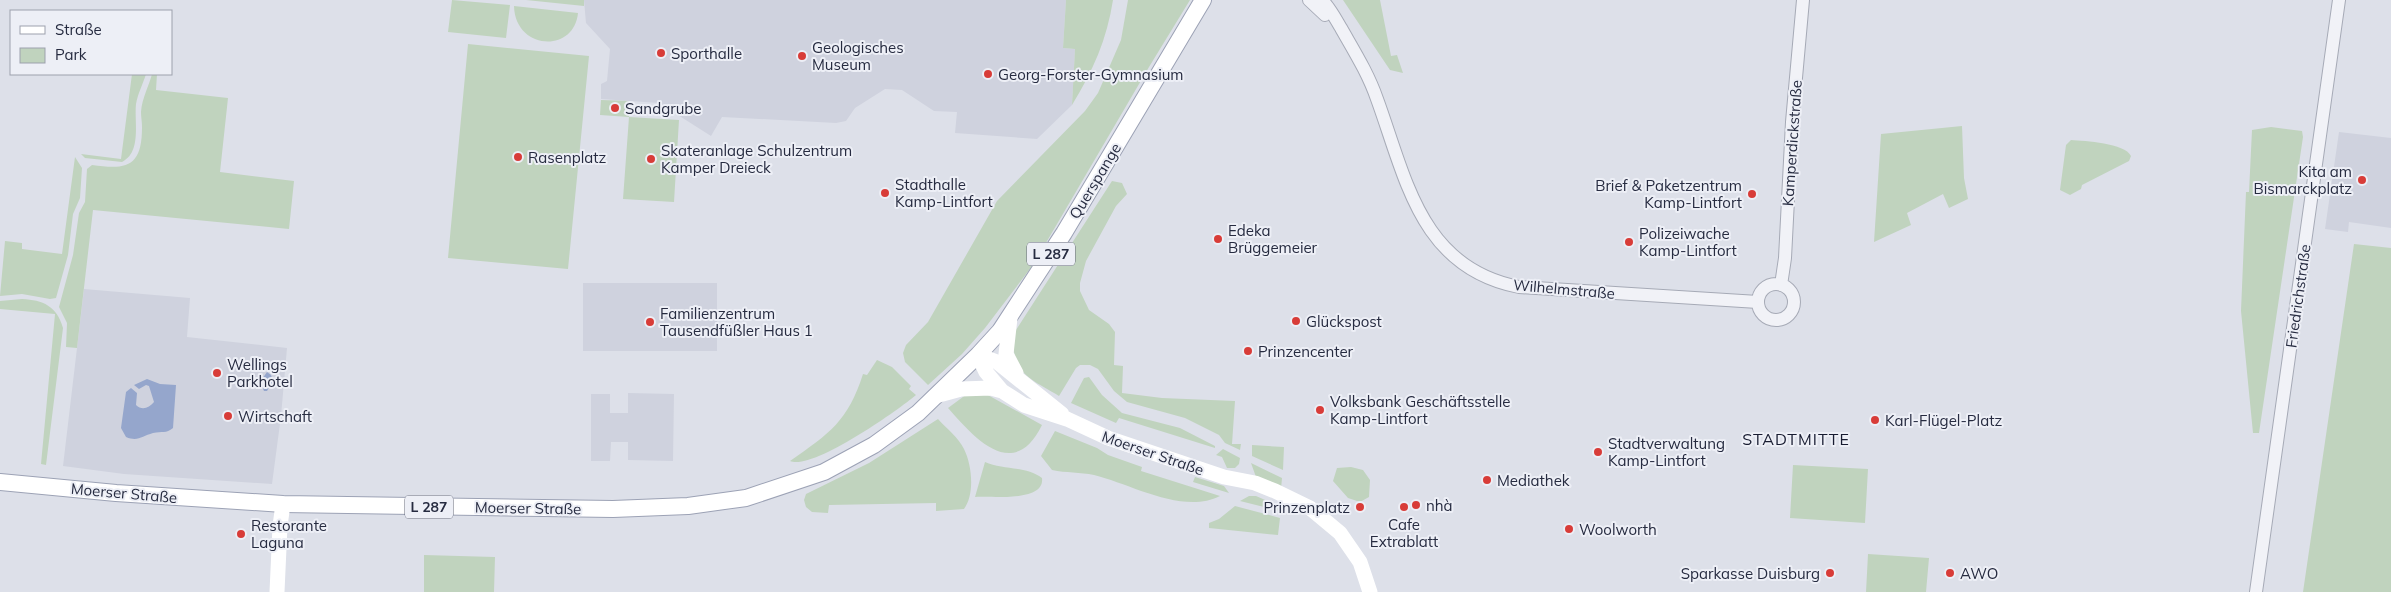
<svg xmlns="http://www.w3.org/2000/svg" width="2391" height="592" font-family="Mulish,sans-serif">
<style>
.built{fill:#cfd2de}
.green{fill:#c0d3be}
.water{fill:#95a6cc}
.lines{fill:none;stroke-linecap:round;stroke-linejoin:round}
.tertiary-casing{stroke:#a6aab6;stroke-width:14}
.primary-casing{stroke:#9ca2b5;stroke-width:18}
.tertiary{stroke:#f1f2f7;stroke-width:12}
.secondary{stroke:#fff;stroke-width:15}
.primary{stroke:#fff;stroke-width:16}
.poi-dot{fill:#d83c38;stroke:#edeff6;stroke-width:2}
.labels{text-anchor:middle;dominant-baseline:central;stroke-width:4;stroke-linejoin:round;paint-order:stroke}
.shield{fill:#edeff6;stroke:#626677;stroke-width:1}
.shield-label{font-size:14px;font-weight:bold;fill:#262b40}
.poi-label{font-size:15px;fill:#262b40;stroke:#edeff6;text-anchor:start}
.street-label{font-size:15px;fill:#262b40;stroke:#edeff6}
.neighbourhood-label{font-size:16px;letter-spacing:1px;fill:#181c31;stroke:#edeff6}
</style>
<rect width="100%" height="100%" fill="#dde0e9"/>
<path class="built" d="M584 0H1066L1063 48 1075 49 1072 105 1037 139 955 133 957 112 934 111 902 90 885 89 855 108 846 121 836 123 722 117 711 136 659 103 601 99V84L607 81 610 49 586 23Z
M2339 132 2391 138V228L2349 222 2348 232 2325 229Z
M583 283H717V351H583Z
M84 289 190 298 187 337 287 348 281 416 272 484 124 474 63 466Z
M628 393 674 394 673 461 628 460V442H611L610 461H591V394H610V413H628Z"/>
<path class="green" d="M452 0 510 5 506 38 448 32Z
M526 0H584V6Z
M1066 0H1113C1107 39 1093 71 1072 105L1075 49 1063 48Z
M1128 0H1190L1149 67 1033 265 985 328 962 354 928 385 905 362 903 353 906 345 928 322 997 201 1085 111 1098 93 1121 40Z
M1343 0H1380L1391 56 1397 55 1403 73 1390 70Z
M514 6 578 13C574 54 515 50 514 6Z
M468 44 589 56 568 269 448 258Z
M132 74H146C143 84 138 93 136 104 134 122 142 152 122 162L85 158 81 154 121 159Z
M152 74H157L156 90 228 98 220 172 294 181 289 229 93 210 77 348 66 347 67 323 59 307 73 255 79 213 85 202 87 169 92 165C127 170 142 167 142 127 142 122 141 117 141 112 142 98 149 86 152 74Z
M601 100 630 101 629 117 679 120 674 202 623 199 629 117 600 115Z
M1962 126 1964 178 1968 199 1949 208 1943 194 1907 213 1911 225 1874 242 1881 134Z
M2271 127 2302 131 2303 137 2259 433H2253L2241 311 2246 192H2249L2252 130Z
M2071 140C2085 141 2125 143 2131 156L2129 161 2082 185 2081 189 2070 195 2060 190 2066 145Z
M75 157 82 168 80 198 73 214 68 255 56 298 50 299 22 294 0 296 5 241 22 243V249L62 254Z
M1112 181 1122 183 1127 194 1116 206 1086 261 1080 283V291L1089 310 1109 324 1115 332 1114 365 1123 366 1122 393 1162 398 1235 401 1232 444H1241L1240 450 1225 443 1219 435 1185 418 1127 402 1114 391 1098 369 1090 365H1080L1076 368 1059 396C1029 378 1010 373 1014 333Z
M2354 244 2391 248V592H2303Z
M22 299C43 300 57 306 63 328L46 465 41 464 55 314 0 309V301Z
M877 360 892 367 911 386 909 389 916 395C897 411 812 471 790 461 830 433 848 421 863 374L867 375Z
M1089 377 1102 395 1122 413 1180 428 1215 446V448L1119 418 1116 423 1071 403 1084 378Z
M967 394H986L1042 425C1013 484 973 436 948 408Z
M938 419C946 428 959 438 964 449 972 465 975 494 964 509L936 511V503L829 505 828 513 812 512 806 507 804 500 806 494 869 463Z
M1055 431 1097 448 1108 455 1142 467 1141 471 1220 496C1183 515 1131 484 1094 475 1080 472 1066 473 1052 470L1041 456Z
M1252 445 1284 447 1283 470 1252 456Z
M1223 449 1240 458 1239 464 1235 468H1227L1222 457 1216 455Z
M985 462C1003 470 1027 466 1042 478 1045 502 992 496 975 497Z
M1251 463 1282 478 1281 489 1256 477Z
M1793 465 1868 469 1865 523 1790 518Z
M1351 467 1363 470 1370 480 1369 497 1360 502 1348 498 1333 481 1337 468Z
M1195 477 1224 486 1229 493 1193 482Z
M1249 496H1256L1281 507 1280 511 1240 501Z
M1235 506 1280 518 1278 535 1209 528V523L1219 519Z
M1868 554 1929 558 1926 592H1866Z
M424 555 495 557 494 592H424Z"/>
<path class="water" d="M267 372 271 375 273 381 267 391H264L260 382Z
M147 379 160 384 176 385 173 428C166 434 162 431 153 433 142 436 138 442 126 437L121 428 126 392 131 388 137 393 136 405C142 411 149 408 154 402L149 386 146 385 139 389 134 385Z"/>
<g class="lines">
<defs>
<path id="tertiary" d="M1309 0 1325 15
M1322 0C1330 8 1335 18 1341 28 1354 51 1368 73 1377 99 1406 178 1420 268 1519 287L1758 302
M1758 302a18 18 0 1 1 36 0a18 18 0 1 1-36 0Z
M1781 285 1785 258 1792 122 1803 0
M2256 592 2339 0"/>
<path id="primary" d="M0 482 116 493 283 504 613 509 688 506 746 498 824 472 874 445 918 413 978 355 1000 331 1064 233 1203 0"/>
</defs>
<use href="#tertiary" class="tertiary-casing"/>
<use href="#primary" class="primary-casing"/>
<use href="#tertiary" class="tertiary"/>
<path class="secondary" d="M1010 318 1006 354 1016 373
M978 355 997 362 1062 414
M978 355 986 372 1002 391
M939 395 961 389 991 388 1002 391 1024 405 1067 419 1108 438 1224 477 1255 483 1275 491 1310 508 1340 533 1360 562 1370 592
M277 592 280 526 283 504"/>
<use href="#primary" class="primary"/>
</g>
<g class="poi-dot">
<circle cx="661" cy="53" r="5"/>
<circle cx="802" cy="56" r="5"/>
<circle cx="988" cy="74" r="5"/>
<circle cx="615" cy="108" r="5"/>
<circle cx="518" cy="157" r="5"/>
<circle cx="651" cy="159" r="5"/>
<circle cx="2362" cy="180" r="5"/>
<circle cx="885" cy="193" r="5"/>
<circle cx="1752" cy="194" r="5"/>
<circle cx="1218" cy="239" r="5"/>
<circle cx="1629" cy="242" r="5"/>
<circle cx="1296" cy="321" r="5"/>
<circle cx="650" cy="322" r="5"/>
<circle cx="1248" cy="351" r="5"/>
<circle cx="217" cy="373" r="5"/>
<circle cx="1320" cy="410" r="5"/>
<circle cx="228" cy="416" r="5"/>
<circle cx="1875" cy="420" r="5"/>
<circle cx="1598" cy="452" r="5"/>
<circle cx="1487" cy="480" r="5"/>
<circle cx="1416" cy="505" r="5"/>
<circle cx="1360" cy="507" r="5"/>
<circle cx="1404" cy="507" r="5"/>
<circle cx="1569" cy="529" r="5"/>
<circle cx="241" cy="534" r="5"/>
<circle cx="1830" cy="573" r="5"/>
<circle cx="1950" cy="573" r="5"/>
</g>
<g class="labels">
<g class="shield">
<rect x="1027" y="242.5" width="48" height="23" rx="4"/>
<rect x="405" y="495.5" width="48" height="23" rx="4"/>
</g>
<g class="shield-label">
<text x="1051" y="254">L 287</text>
<text x="429" y="507">L 287</text>
</g>
<g class="poi-label">
<text x="812" y="47">Geologisches<tspan x="812" dy="17">Museum</tspan></text>
<text x="671" y="53">Sporthalle</text>
<text x="998" y="74">Georg-Forster-Gymnasium</text>
<text x="625" y="108">Sandgrube</text>
<text x="661" y="150">Skateranlage Schulzentrum<tspan x="661" dy="17">Kamper Dreieck</tspan></text>
<text x="528" y="157">Rasenplatz</text>
<text x="2352" y="171" text-anchor="end">Kita am<tspan x="2352" dy="17">Bismarckplatz</tspan></text>
<text x="895" y="184">Stadthalle<tspan x="895" dy="17">Kamp-Lintfort</tspan></text>
<text x="1742" y="185" text-anchor="end">Brief &amp; Paketzentrum<tspan x="1742" dy="17">Kamp-Lintfort</tspan></text>
<text x="1228" y="230">Edeka<tspan x="1228" dy="17">Brüggemeier</tspan></text>
<text x="1639" y="233">Polizeiwache<tspan x="1639" dy="17">Kamp-Lintfort</tspan></text>
<text x="660" y="313">Familienzentrum<tspan x="660" dy="17">Tausendfüßler Haus 1</tspan></text>
<text x="1306" y="321">Glückspost</text>
<text x="1258" y="351">Prinzencenter</text>
<text x="227" y="364">Wellings<tspan x="227" dy="17">Parkhotel</tspan></text>
<text x="1330" y="401">Volksbank Geschäftsstelle<tspan x="1330" dy="17">Kamp-Lintfort</tspan></text>
<text x="238" y="416">Wirtschaft</text>
<text x="1885" y="420">Karl-Flügel-Platz</text>
<text x="1608" y="443">Stadtverwaltung<tspan x="1608" dy="17">Kamp-Lintfort</tspan></text>
<text x="1497" y="480">Mediathek</text>
<text x="1426" y="505">nhà</text>
<text x="1350" y="507" text-anchor="end">Prinzenplatz</text>
<text x="1404" y="524" text-anchor="middle">Cafe<tspan x="1404" dy="17">Extrablatt</tspan></text>
<text x="251" y="525">Restorante<tspan x="251" dy="17">Laguna</tspan></text>
<text x="1579" y="529">Woolworth</text>
<text x="1820" y="573" text-anchor="end">Sparkasse Duisburg</text>
<text x="1960" y="573">AWO</text>
</g>
<g class="street-label">
<text transform="translate(1792 143) rotate(-86)">Kamperdickstraße</text>
<text transform="translate(1095 181) rotate(-59)">Querspange</text>
<text transform="translate(1564 289) rotate(5)">Wilhelmstraße</text>
<text transform="translate(2298 296) rotate(-82)">Friedrichstraße</text>
<text transform="translate(1153 453) rotate(19)">Moerser Straße</text>
<text transform="translate(124 493) rotate(5)">Moerser Straße</text>
<text transform="translate(528 508) rotate(1)">Moerser Straße</text>
</g>
<g class="neighbourhood-label">
<text x="1796" y="439">STADTMITTE</text>
</g>
</g>
<rect x="10" y="10" width="162" height="65" fill="#edeff6" stroke="#9da1ad"/>
<rect x="20" y="26" width="25" height="8" fill="#ffffff" stroke="#9da1ad"/>
<text x="55" y="35" font-size="15" fill="#262b40">Straße</text>
<rect x="20" y="48" width="25" height="15" fill="#c0d3be" stroke="#9da1ad"/>
<text x="55" y="60" font-size="15" fill="#262b40">Park</text>
</svg>
